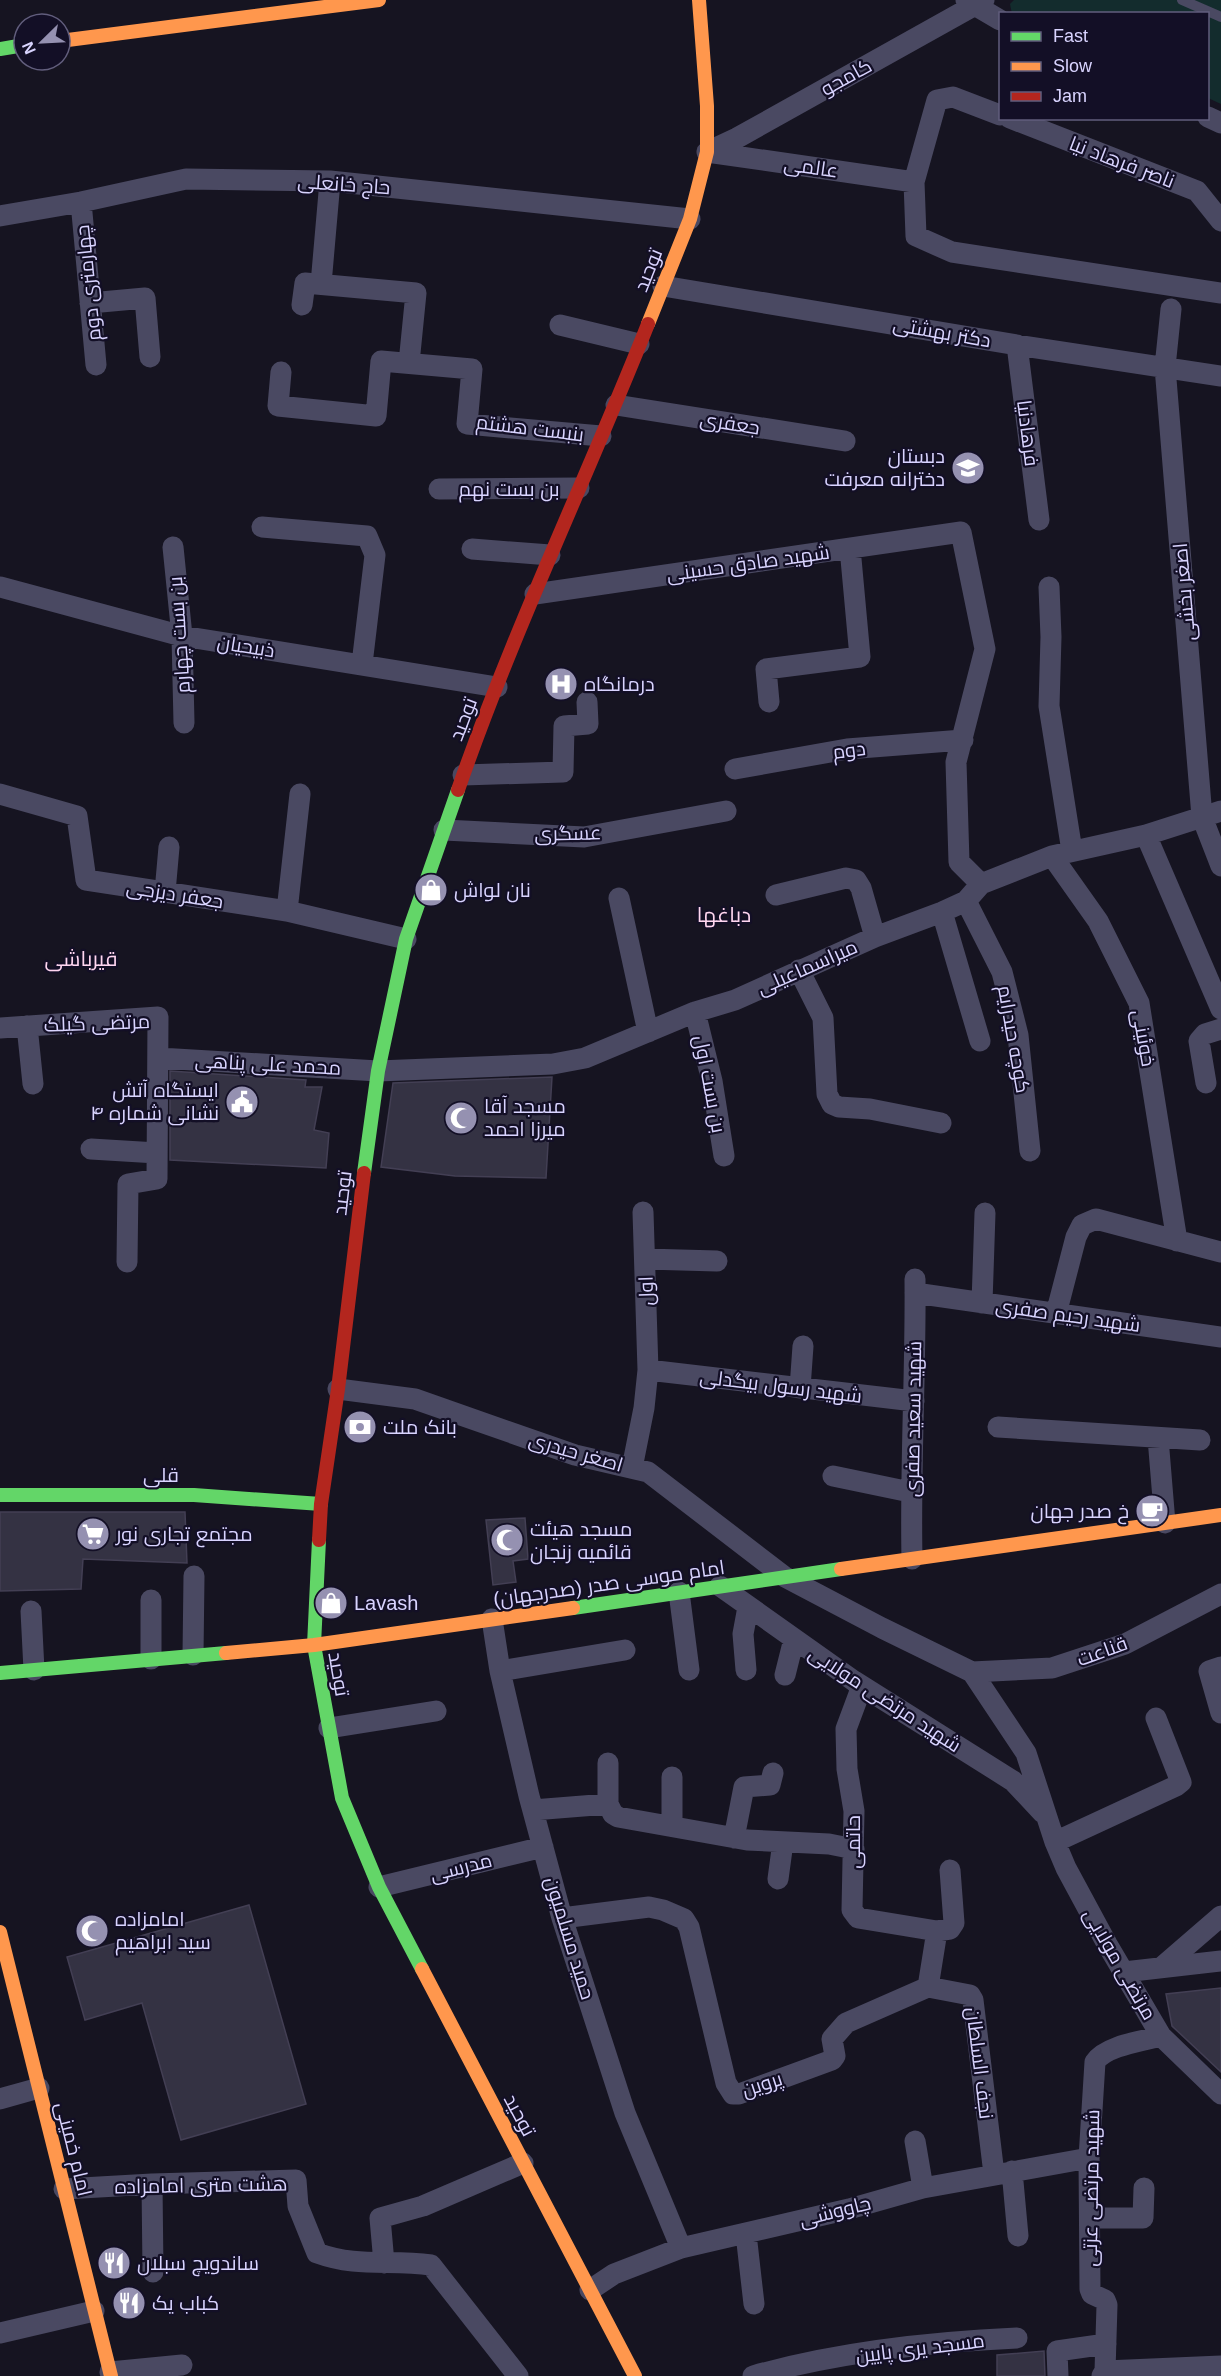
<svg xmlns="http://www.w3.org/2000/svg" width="1221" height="2376" font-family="Arial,Cairo,sans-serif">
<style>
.green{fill:#132c2d}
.building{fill:#343243;stroke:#433f54;stroke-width:1.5}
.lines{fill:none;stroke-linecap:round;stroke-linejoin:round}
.lane{stroke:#4a4962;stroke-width:10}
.street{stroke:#4a4962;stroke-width:21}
.fast{stroke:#63d668;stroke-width:14}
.slow{stroke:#ff974d;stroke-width:14}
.jam{stroke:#b3261e;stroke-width:14}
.labels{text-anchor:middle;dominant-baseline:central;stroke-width:4.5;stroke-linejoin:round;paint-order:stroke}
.street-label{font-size:20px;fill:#d9d4ff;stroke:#130f26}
.poi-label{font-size:20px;fill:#d9d4ff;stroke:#130f26;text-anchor:start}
.neighbourhood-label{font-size:21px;fill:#ffd6f0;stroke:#130f26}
</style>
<rect width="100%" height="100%" fill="#161421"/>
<path class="green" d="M1014 0H1221V104L1208 98V14H1012L1010 4Z"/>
<path class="building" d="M170 1071 306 1080 305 1087H322L314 1130 329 1133 326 1168 170 1160Z
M552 1077 546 1178 455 1176 381 1167 393 1083Z
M0 1512H185L187 1563 83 1559 81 1589 0 1591Z
M525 1518 528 1559 513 1561 516 1582 493 1585 486 1520Z
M249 1905 306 2104 181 2140 142 2003 85 2020 67 1957Z
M1221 1988V2072L1172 2026 1166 1994Z
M1044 2351 1045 2376H997V2355Z"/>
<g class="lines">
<path class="lane" d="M1182 0 1221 17"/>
<path class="street" d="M966 0 1000 20
M1000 115 953 97 937 100 914 182 916 236 952 252 1221 293
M1208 117 1221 123
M1010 118 1197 191 1221 221
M707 152 737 138 984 0
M707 152 914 182
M81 202 96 365
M0 216 81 202 186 179 330 181 690 219
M321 284 330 181
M663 286 1017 345 1221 376
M90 303 145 298 150 357
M302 305 305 283 416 293 409 363
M1171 309 1165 367 1202 817 1221 866
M560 325 639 344
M1017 345 1039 520
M281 372 278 406 376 416 381 361 472 369 467 424 601 436
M616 405 845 441
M439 489 579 488
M262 527 367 536 375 555 362 664
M173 547 182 636 184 723
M472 549 550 555
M0 587 182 636 497 687
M1049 587 1051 637 1049 706 1072 851
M535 594 961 532 985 649 956 762 959 862 981 884
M769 702 766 669 860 657 850 548
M735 769 847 749 963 740
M463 775 563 772 564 726 588 724 587 702
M0 794 77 816 86 880 287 911 406 939
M444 830 584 837 726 811
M1146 835 1221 1009
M1052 856 1098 921 1139 1003 1177 1241
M165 892 169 847
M776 895 846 878 856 880 861 888 875 937
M619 898 648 1032
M966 901 1002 972 1018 1035 1030 1151
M287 911 300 794
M942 912 980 1041
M799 970 823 1018 827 1094 832 1104 839 1107 870 1109 941 1123
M695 1012 712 1081 724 1156
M27 1026 33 1084
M0 1028 158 1017 157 1179 128 1184 127 1262
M159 1058 378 1071 553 1064 585 1058 695 1012 735 1000 875 937 942 912 966 901 981 884 1052 856 1146 835 1221 811
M1206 1083 1199 1041 1205 1034 1221 1029
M91 1149 157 1153
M645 1259 717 1261
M915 1293 1221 1337
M982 1303 985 1213
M1056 1314 1076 1237 1082 1225 1096 1219 1221 1252
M648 1370 914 1401
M800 1388 803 1346
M338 1389 415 1399 575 1455 648 1472 785 1577 882 1628 972 1672 1026 1753 1055 1842 1066 1868 1107 1944 1161 2036 1221 2094
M998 1427 1200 1440
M1158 1438 1165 1523
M632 1468 644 1408 648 1370 643 1212
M833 1476 910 1492
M912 1559C910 1466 916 1372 915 1279
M720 1586 854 1681 1013 1781 1043 1813
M679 1592 689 1670
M31 1611 34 1670
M492 1619 500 1671 529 1796 562 1918 625 2113 681 2248
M193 1655 194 1576
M151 1659V1600
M1221 1667 1209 1671 1221 1713
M746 1670 743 1634 748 1607
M500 1671 625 1650
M972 1672 1052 1668 1125 1644 1221 1594
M785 1675 794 1639
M862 1686 846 1729 847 1769 854 1811 852 1910 858 1918 937 1931 950 1929 954 1923 950 1870
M329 1728 436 1711
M608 1763V1804
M533 1810 608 1804 613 1814 618 1817 747 1840 829 1844 854 1849
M672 1826V1777
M734 1838 744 1787 770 1785 773 1773
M1055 1842 1176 1786 1181 1782 1156 1718
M778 1879 783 1842
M379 1887 543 1847
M562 1918 649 1907 663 1910 684 1919 689 1927 726 2083 733 2094H739L832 2060 835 2056 832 2039 846 2023 928 1987 937 1931
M1162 1967 1221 1916
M1124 1972 1221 1961
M928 1987 970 1995 973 2000 994 2174
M0 2099 39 2088
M915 2141 923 2188
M1012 2171 1018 2236
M152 2184 153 2272
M64 2189 152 2184 296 2180 298 2206 317 2253C358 2268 390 2259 431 2265L518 2376
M1090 2218H1143L1144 2188
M746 2234 754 2304
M384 2263 380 2218 423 2206 523 2163
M590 2290 614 2274 681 2248 849 2209 923 2188 1089 2158
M0 2333 94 2311
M1105 2371 1221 2366
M110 2372 182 2365
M753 2376C838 2352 928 2342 1017 2338
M1058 2376 1057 2351 1106 2344
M1102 2376 1105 2371 1107 2305 1105 2300 1092 2294 1090 2289 1089 2158 1095 2062C1105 2046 1142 2041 1161 2036"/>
<path class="fast" d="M0 49 24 45
M364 1173 378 1071 406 939 458 790
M0 1495H194L321 1504
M319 1540 314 1645 342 1798 379 1887 422 1969
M573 1608 841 1569
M0 1673 226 1653"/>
<path class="slow" d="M60 41 379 0
M648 324 690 219 707 152V106L699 0
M841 1569 1221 1515
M226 1653 314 1645 573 1608
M0 1932 111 2376
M422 1969 635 2376"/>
<path class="jam" d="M458 790C513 631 586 480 648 324
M319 1540 321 1504 338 1389 364 1173"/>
</g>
<defs>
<symbol id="school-disc" viewBox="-11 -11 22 22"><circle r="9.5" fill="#9591b1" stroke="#130f26"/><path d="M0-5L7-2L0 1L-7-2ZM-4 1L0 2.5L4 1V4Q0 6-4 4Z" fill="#fff"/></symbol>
<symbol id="hospital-disc" viewBox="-11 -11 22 22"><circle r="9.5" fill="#9591b1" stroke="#130f26"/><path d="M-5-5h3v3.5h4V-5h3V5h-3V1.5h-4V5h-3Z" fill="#fff"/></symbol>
<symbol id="shop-disc" viewBox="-11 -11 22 22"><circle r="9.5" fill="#9591b1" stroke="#130f26"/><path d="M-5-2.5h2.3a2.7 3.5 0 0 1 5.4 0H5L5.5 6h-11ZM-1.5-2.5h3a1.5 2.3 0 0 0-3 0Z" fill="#fff"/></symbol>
<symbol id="civic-disc" viewBox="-11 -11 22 22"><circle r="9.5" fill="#9591b1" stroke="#130f26"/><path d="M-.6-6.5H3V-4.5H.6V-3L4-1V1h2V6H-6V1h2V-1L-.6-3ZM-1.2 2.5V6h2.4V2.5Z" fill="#fff"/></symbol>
<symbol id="mosque-disc" viewBox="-11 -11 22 22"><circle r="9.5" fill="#9591b1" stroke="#130f26"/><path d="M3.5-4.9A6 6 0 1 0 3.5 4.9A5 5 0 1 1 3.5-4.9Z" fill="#fff"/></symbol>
<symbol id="bank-disc" viewBox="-11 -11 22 22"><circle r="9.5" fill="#9591b1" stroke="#130f26"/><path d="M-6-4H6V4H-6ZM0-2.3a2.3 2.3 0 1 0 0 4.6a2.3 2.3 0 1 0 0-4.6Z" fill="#fff"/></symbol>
<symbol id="cafe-disc" viewBox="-11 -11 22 22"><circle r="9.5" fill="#9591b1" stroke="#130f26"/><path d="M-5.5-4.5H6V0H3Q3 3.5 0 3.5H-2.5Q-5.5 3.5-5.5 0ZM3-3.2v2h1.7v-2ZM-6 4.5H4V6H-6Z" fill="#fff"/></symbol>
<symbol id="supermarket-disc" viewBox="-11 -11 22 22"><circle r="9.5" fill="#9591b1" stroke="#130f26"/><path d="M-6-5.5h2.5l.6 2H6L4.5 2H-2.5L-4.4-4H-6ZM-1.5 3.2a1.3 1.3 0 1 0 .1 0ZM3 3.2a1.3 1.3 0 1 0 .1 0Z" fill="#fff"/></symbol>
<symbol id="restaurant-disc" viewBox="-11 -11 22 22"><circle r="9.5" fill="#9591b1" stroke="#130f26"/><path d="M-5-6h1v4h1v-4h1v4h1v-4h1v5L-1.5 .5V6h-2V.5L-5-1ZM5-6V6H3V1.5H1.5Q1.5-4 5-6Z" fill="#fff"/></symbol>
</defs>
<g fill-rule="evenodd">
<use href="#school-disc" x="949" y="449" width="38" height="38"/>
<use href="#hospital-disc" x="542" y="665" width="38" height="38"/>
<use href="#shop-disc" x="412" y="871" width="38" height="38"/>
<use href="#civic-disc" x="223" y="1083" width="38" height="38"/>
<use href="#mosque-disc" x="442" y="1099" width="38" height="38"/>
<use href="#bank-disc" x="341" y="1408" width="38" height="38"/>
<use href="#cafe-disc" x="1133" y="1492" width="38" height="38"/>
<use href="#supermarket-disc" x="74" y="1515" width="38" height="38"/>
<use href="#mosque-disc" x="488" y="1521" width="38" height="38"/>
<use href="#shop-disc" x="312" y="1584" width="38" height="38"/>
<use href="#mosque-disc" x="73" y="1912" width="38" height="38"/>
<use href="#restaurant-disc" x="95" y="2244" width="38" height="38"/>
<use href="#restaurant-disc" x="110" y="2284" width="38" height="38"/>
</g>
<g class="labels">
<g class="street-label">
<text transform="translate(846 77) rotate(-29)">کامجو</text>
<text transform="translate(1122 162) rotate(21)">ناصر فرهاد نیا</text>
<text transform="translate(811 167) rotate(8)">عالمی</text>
<text transform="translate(344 184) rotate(4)">حاج خانعلی</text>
<text transform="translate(648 270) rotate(-68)">توحید</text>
<text transform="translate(88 283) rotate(-96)">چهارمتری دوم</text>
<text transform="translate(942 332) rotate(10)">دکتر بهشتی</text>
<text transform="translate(730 423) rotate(9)">جعفری</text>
<text transform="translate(530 428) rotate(7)">بنبست هشتم</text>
<text transform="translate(1028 433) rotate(83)">فرهادنیا</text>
<text x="509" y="489">بن بست نهم</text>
<text transform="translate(748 563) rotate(-8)">شهید صادق حسینی</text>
<text transform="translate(1184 592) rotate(-95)">اصغر بخشی</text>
<text transform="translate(179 635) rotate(-94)">بن بست چهارم</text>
<text transform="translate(246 646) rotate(9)">ذبیحیان</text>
<text transform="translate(463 719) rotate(-69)">توحید</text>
<text transform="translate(849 750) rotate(-7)">دوم</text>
<text transform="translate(568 833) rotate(-1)">عسگری</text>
<text transform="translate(175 894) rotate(9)">جعفر دیزجی</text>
<text transform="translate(807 967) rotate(-24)">میراسماعیلی</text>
<text transform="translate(97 1023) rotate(-2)">مرتضی گیلک</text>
<text transform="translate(1144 1038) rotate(80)">خوئینی</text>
<text transform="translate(1014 1039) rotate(80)">کوچه حیدرایم</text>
<text transform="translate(268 1064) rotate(3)">محمد علی پناهی</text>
<text transform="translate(710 1084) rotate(79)">بن بست اول</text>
<text transform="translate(342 1193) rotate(-83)">توحید</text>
<text transform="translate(646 1291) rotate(-92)">اول</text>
<text transform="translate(1068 1315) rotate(8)">شهید رحیم صفری</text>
<text transform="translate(781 1386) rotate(7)">شهید رسول بیگدلی</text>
<text transform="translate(913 1419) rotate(-89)">شهید سعید صفری</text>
<text transform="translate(576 1452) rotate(16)">اصغر حیدری</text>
<text x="161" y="1475">قلی</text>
<text transform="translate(609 1583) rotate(-8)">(صدرجهان) امام موسی صدر</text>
<text transform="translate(1102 1651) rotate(-20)">قناعت</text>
<text transform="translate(339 1674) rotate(80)">توحید</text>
<text transform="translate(885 1699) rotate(33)">شهید مرتضی مولایی</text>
<text transform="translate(853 1842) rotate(-90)">حاتمی</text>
<text transform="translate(461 1867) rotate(-14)">مدرسی</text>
<text transform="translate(570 1938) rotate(73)">حمید مسلمیون</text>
<text transform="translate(1120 1964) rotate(60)">مرتضی مولایی</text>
<text transform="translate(980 2063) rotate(83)">نجف السلطان</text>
<text transform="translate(762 2084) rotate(-18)">پروین</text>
<text transform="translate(520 2115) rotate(62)">توحید</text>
<text transform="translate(74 2149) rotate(76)">امام خمینی</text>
<text transform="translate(201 2185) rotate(-1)">هشت متری امامزاده</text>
<text transform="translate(1091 2188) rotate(-89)">شهید مرتضی عزتی</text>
<text transform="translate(835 2211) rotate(-14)">چاووشی</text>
<text transform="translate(920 2348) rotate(-7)">مسجد یری پایین</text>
</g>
<g class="poi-label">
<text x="945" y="456" text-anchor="end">دبستان<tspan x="945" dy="23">دخترانه معرفت</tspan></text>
<text x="584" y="684">درمانگاه</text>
<text x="454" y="890">نان لواش</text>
<text x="219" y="1090" text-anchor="end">ایستگاه آتش<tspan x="219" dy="23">نشانی شماره ۴</tspan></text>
<text x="484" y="1106">مسجد آقا<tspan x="484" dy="23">میرزا احمد</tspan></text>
<text x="383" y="1427">بانک ملت</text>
<text x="1129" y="1511" text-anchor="end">خ صدر جهان</text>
<text x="530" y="1529">مسجد هیئت<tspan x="530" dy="23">قائمیه زنجان</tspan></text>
<text x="116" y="1534">مجتمع تجارى نور</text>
<text x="354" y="1603">Lavash</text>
<text x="115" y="1919">امامزاده<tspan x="115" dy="23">سید ابراهیم</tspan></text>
<text x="137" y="2263">ساندویچ سبلان</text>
<text x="152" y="2303">کباب یک</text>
</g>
<g class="neighbourhood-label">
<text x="724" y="914">دباغها</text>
<text x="81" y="958">قیرباشی</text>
</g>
</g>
<rect x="999" y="12" width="210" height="108" fill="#130f26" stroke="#625e7d" stroke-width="1.5"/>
<rect x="1011" y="32" width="30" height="9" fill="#63d668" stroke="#625e7d" stroke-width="1.5"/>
<text x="1053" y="42" font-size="18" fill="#d9d4ff">Fast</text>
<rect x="1011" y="62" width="30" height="9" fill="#ff974d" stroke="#625e7d" stroke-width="1.5"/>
<text x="1053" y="72" font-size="18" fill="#d9d4ff">Slow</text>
<rect x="1011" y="92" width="30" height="9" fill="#b3261e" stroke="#625e7d" stroke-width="1.5"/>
<text x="1053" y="102" font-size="18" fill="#d9d4ff">Jam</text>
<g transform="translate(42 42) rotate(246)"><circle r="28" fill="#130f26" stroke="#625e7d" stroke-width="1.5"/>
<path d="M0-4.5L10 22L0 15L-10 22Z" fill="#9591b1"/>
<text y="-9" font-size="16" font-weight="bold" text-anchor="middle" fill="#d9d4ff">N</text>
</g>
</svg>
